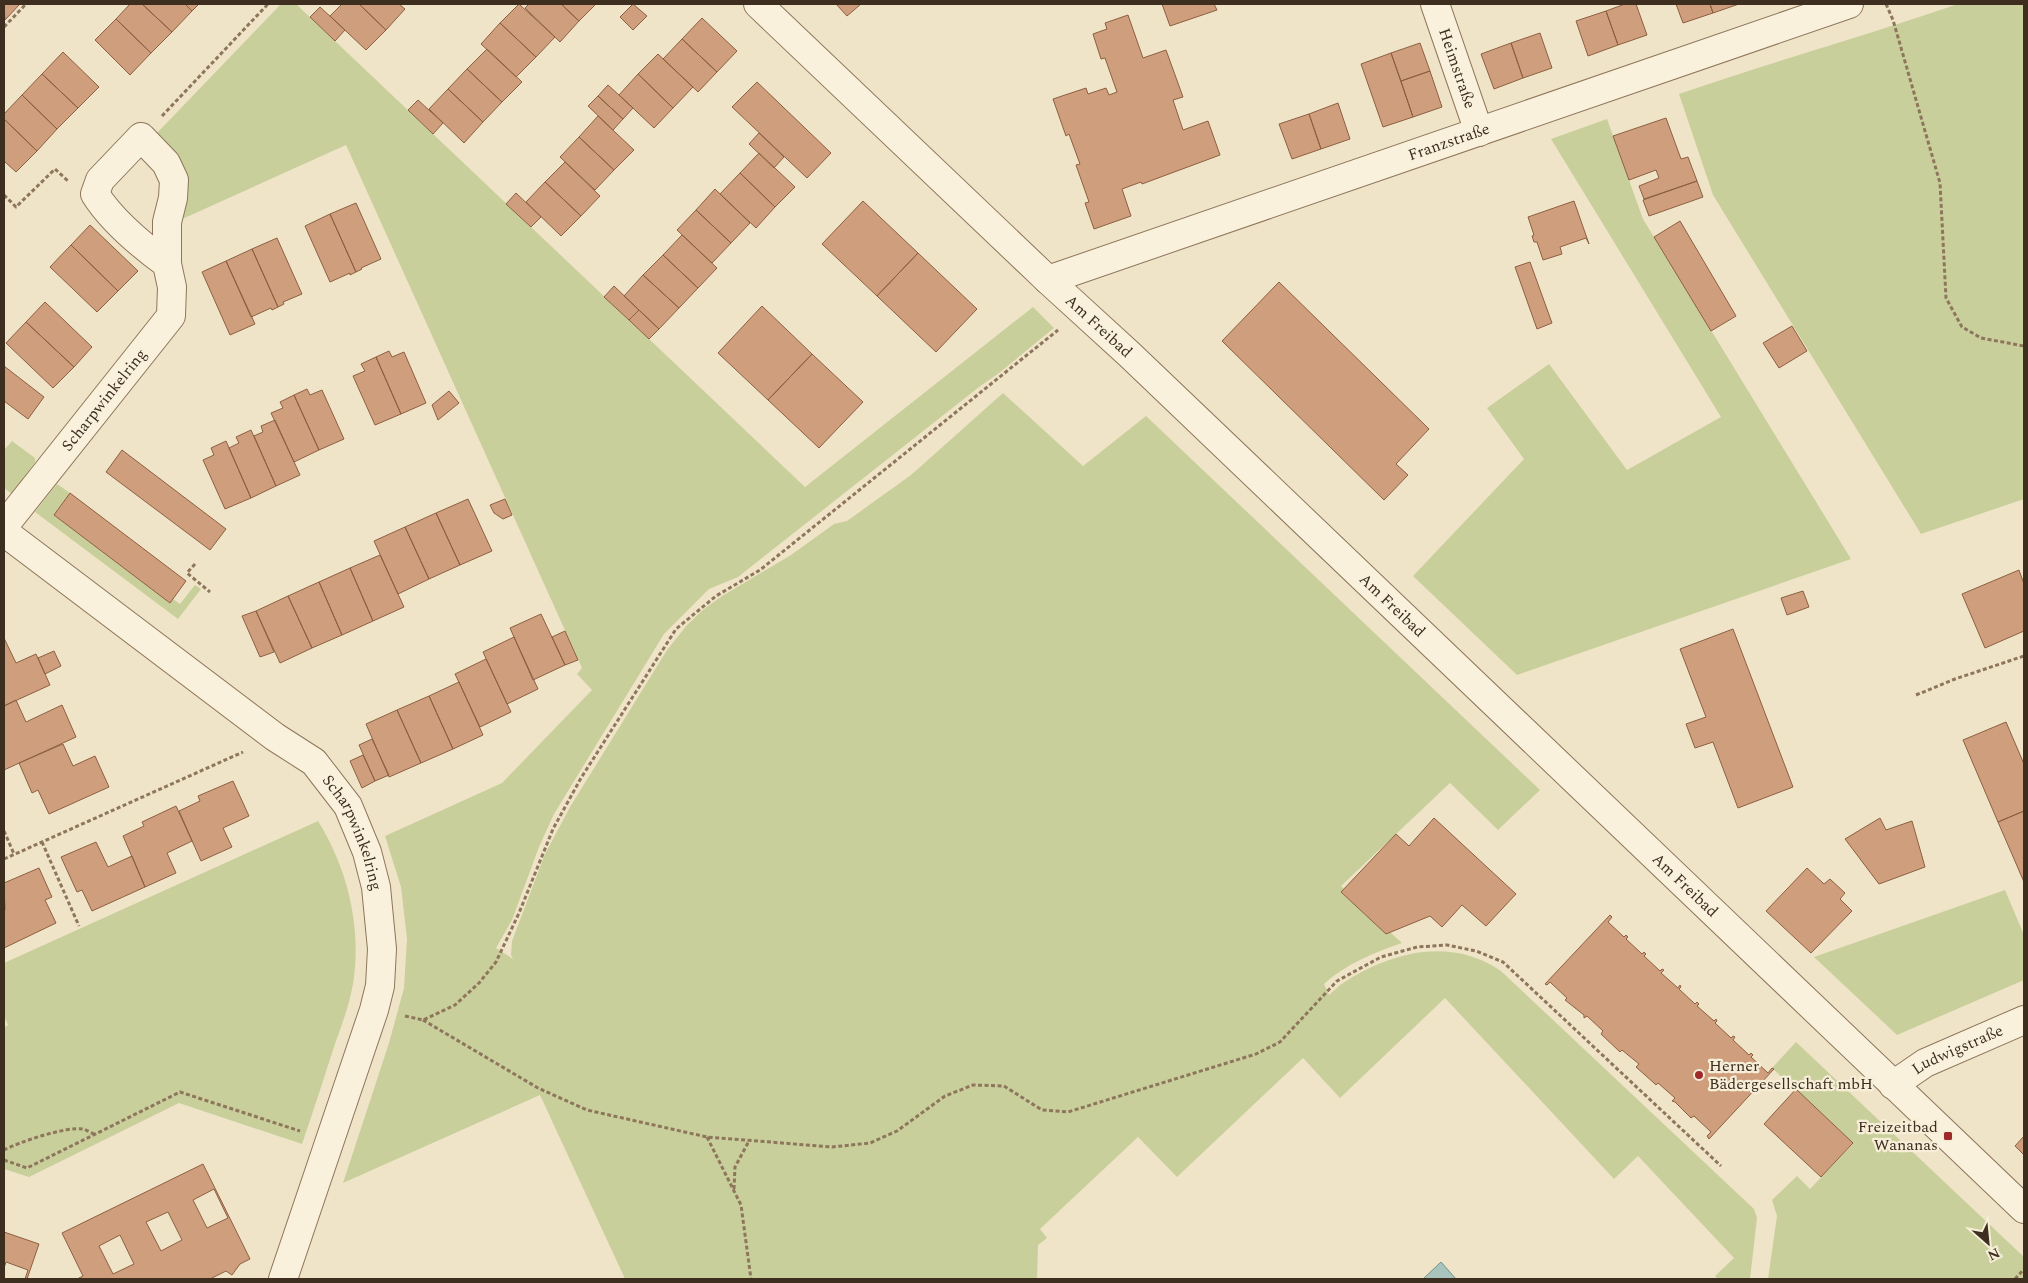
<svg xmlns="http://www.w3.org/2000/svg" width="2028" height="1283" font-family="Spectral,serif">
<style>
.green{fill:#c9cf9b}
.water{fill:#a9c4bc;stroke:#6f938a}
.building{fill:#cf9f7d;stroke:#8d5f41;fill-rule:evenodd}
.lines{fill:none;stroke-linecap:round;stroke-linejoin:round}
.minor-casing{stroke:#8d765c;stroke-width:30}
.path{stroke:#8d765c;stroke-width:3;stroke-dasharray:4 2.5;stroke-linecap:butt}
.minor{stroke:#faf1dc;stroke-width:28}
.poi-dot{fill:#9e2a2b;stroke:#f7eed8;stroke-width:2}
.labels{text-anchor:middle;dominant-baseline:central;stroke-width:4.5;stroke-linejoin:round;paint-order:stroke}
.street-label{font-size:16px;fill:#3d2e20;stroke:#f7eed8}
.poi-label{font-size:16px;fill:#3d2e20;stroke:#f7eed8;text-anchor:start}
</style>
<rect width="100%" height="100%" fill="#f0e4c8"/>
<path class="green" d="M281 4H296L805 487 1033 307 1054 328 999 373 979 387 738 577 709 589 664 634 554 814 539 847 512 920 496 948 513 959 511 955 512 941 545 854 570 807 667 650 687 625 704 609 722 596 791 555 834 524 847 521 911 475 1003 393 1083 466 1146 416 1540 790 1498 830 1450 783 1341 886 1344 889 1341 892 1386 934 1390 932 1402 943C1375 952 1346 964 1324 984L1329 995C1334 991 1338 986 1343 983 1390 952 1451 936 1501 971L1754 1209 1757 1218 1750 1279H1718L1715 1276 1734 1258 1638 1156 1614 1179 1445 998 1340 1098 1303 1058 1177 1177 1138 1137 1040 1229 1047 1238 1038 1245 1037 1279H625L540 1095 343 1183 389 1043 404 988 407 939 401 887 385 836 502 783 592 690 577 674 582 668 346 145 180 220C189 171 192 170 156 134Z
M1958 4H2024V499L1921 534 1713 195 1679 94C1771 62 1865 36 1958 4Z
M1607 119 1643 219 1851 559 1517 675 1413 576 1524 459 1487 408 1549 364 1627 470 1721 417 1551 139Z
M12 441 35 458V462L12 494 4 488V450Z
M57 484 70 493 54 515 170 603 173 599 180 604 195 585 201 589 178 619 35 512Z
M318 821C348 869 362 928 353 984 349 1007 340 1029 333 1050 323 1081 313 1112 302 1144L179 1103 29 1177 4 1169V1028L8 1025 4 1016V963Z
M2005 890 2024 935V980L1897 1035 1814 957Z
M1796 1042 2024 1257V1279H1768L1777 1216 1772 1200 1797 1176 1810 1189 1853 1144 1772 1068Z"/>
<path class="water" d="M1441 1262 1456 1279H1423Z"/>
<path class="building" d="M4 4H20L5 20Z
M130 4H142L172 32 151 53 116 19Z
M142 4H185L192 11 172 32Z
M185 4H199L192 11Z
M342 4H359L386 30 366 50 330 16Z
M359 4H399L405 9 386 30Z
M519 4 555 37 536 57 500 23Z
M529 4H561L579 21 560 42 525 8Z
M561 4H596L579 21Z
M633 4 647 16 633 30 620 17Z
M836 4H861L847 16Z
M1162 4H1214L1217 10 1170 26Z
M1625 4H1636L1647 35 1618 45 1606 11Z
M1676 4H1710L1713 13 1683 23Z
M1710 4H1739L1713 13Z
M320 7 345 30 335 41 310 17Z
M1606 11 1618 45 1588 56 1576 21Z
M1128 15 1143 58 1166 50 1183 97 1173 100 1183 130 1208 121 1220 155 1142 184 1141 182 1122 189 1131 216 1094 229 1085 203 1089 202 1076 165 1080 164 1069 134 1066 136 1053 99 1086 88 1088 94 1106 88 1109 95 1117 92 1105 58 1101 59 1093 34 1107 29 1105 23Z
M702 18 737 51 717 72 682 39Z
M116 19 151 53 130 75 95 40Z
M500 23 536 57 516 77 481 44Z
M1540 33 1552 68 1523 78 1511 43Z
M682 39 717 72 698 92 663 59Z
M1420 43 1430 71 1401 81 1391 53Z
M1511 43 1523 78 1494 89 1481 54Z
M487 49 522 82 502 102 467 69Z
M63 52 99 87 78 108 42 74Z
M1391 53 1413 117 1383 127 1361 64Z
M658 54 693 87 673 108 638 74Z
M467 69 502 102 483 122 448 89Z
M1430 71 1442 107 1413 117 1401 81Z
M42 74 78 108 57 129 22 95Z
M638 74 673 108 654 128 619 95Z
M757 82 831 153 807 178 732 107Z
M608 85 633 108 623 119 598 96Z
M448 89 483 122 464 143 429 109Z
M22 95 57 129 37 151 4 119V114Z
M598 96 623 119 613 130 588 106Z
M418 100 443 123 433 134 408 110Z
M1338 103 1350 139 1321 149 1309 114Z
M1309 114 1321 149 1292 159 1279 124Z
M598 116 634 150 614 170 579 137Z
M1666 118 1681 159 1688 157 1697 181 1644 199 1639 186 1659 178 1656 170 1629 180 1613 136Z
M4 119 37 151 16 172 4 161Z
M759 133 784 157 774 168 749 144Z
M579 137 614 170 595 190 560 157Z
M759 153 795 187 775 207 740 173Z
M565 162 600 196 581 216 545 182Z
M740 173 775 207 756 228 720 194Z
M1697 181 1703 197 1649 216 1643 200Z
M545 182 581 216 561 236 526 202Z
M715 189 750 223 731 243 696 210Z
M516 193 541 217 531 227 506 204Z
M863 201 918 253 877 296 822 244Z
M1574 201 1589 244 1586 238 1560 247 1562 254 1543 260 1537 242H1534L1532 236 1534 235 1528 217Z
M356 203 381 259 361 268 362 269 356 272 330 214Z
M696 210 731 243 712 263 677 230Z
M330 214 356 272 350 275V273L330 282 305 226Z
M1680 221 1736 316 1711 331 1654 237Z
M90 225 138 271 118 291 71 245Z
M682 235 717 268 698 288 663 255Z
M277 238 302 294 283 302 284 304 278 307 252 249Z
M71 245 118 291 97 312 50 267Z
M252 249 278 307 272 310 271 308 251 317 226 261Z
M918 253 977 309 936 352 877 296Z
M663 255 698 288 679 308 643 275Z
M226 261 255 324 230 335 202 272Z
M1530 262 1552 323 1537 329 1515 267Z
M643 275 679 308 659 329 624 296Z
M1279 282 1429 429 1396 464 1408 475 1384 500 1222 341Z
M614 286 639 310 629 320 604 297Z
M45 302 92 347 74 367 26 322Z
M762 306 812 354 768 400 718 353Z
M639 310 659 329 649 339 629 320Z
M26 322 74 367 53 388 6 343Z
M1792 326 1807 351 1779 368 1763 343Z
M389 351 392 357 404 352 426 403 401 414 376 357Z
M812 354 863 402 819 448 768 400Z
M376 357 401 414 375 425 353 376 365 371 361 364Z
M4 366 44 397 28 419 4 401Z
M307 389 310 395 322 390 344 439 319 450 294 395Z
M449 391 459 403 438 420 432 405Z
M294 395 319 450 294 462 271 413 283 408 280 402Z
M275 420 300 475 276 486 254 436 263 432 261 426Z
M251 430 276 486 251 498 229 448 239 443 236 437Z
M226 441 251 498 225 509 203 460 214 455 211 448Z
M122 450 226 529 210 550 106 472Z
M70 493 186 581 170 603 54 515Z
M468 499 492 551 460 565 436 513Z
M505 499 512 515 503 519 494 513 490 505Z
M436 513 460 565 429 579 405 527Z
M405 527 429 579 398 594 374 541Z
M380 555 404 607 373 621 350 568Z
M350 568 373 621 342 635 319 582Z
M2019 570 2024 584V631L1985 648 1962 594Z
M319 582 342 635 312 648 288 596Z
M1803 591 1809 607 1787 615 1781 598Z
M288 596 312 648 280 663 256 611Z
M256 611 274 652 260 657 242 616Z
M541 614 565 665 533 680 510 628Z
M1733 629 1793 787 1738 808 1713 742 1695 748 1686 724 1706 717 1680 649Z
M565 631 578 660 565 665 552 637Z
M514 637 538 689 507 704 483 652Z
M4 638 16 663 36 654 50 685 4 706Z
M54 651 61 666 45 674 38 658Z
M486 659 511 712 480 727 455 674Z
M459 682 483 735 453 749 429 696Z
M429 696 453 749 421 763 397 710Z
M16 700 26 722 62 705 76 737 4 770V706Z
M397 710 421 763 389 777 366 724Z
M2006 722 2024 764V811L1998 822 1963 740Z
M372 739 389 775 375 781 359 745Z
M63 744 73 766 95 756 109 787 49 814 38 790 32 793 19 763Z
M363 755 375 781 362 788 350 761Z
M233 781 249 816 223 828 232 847 201 861 179 811 200 801 198 796Z
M176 806 192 841 167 853 176 873 145 887 123 836 144 826 142 822Z
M2024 811V882L1998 822Z
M1434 818 1516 894 1486 926 1462 905 1442 927 1430 916 1386 934 1341 892 1396 834 1409 846Z
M1880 818 1886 830 1912 821 1925 867 1879 884 1845 839Z
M96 842 108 867 132 856 145 887 92 911 82 890 77 892 61 857Z
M39 868 52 897 45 900 56 923 4 948V911L5 910 4 883Z
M1807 868 1824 884 1830 879 1845 893 1840 899 1852 911 1811 953 1766 911Z
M1610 915 1612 917 1608 922 1624 937 1626 935 1628 937 1626 939 1642 954 1644 952 1646 954 1644 956 1660 971 1662 969 1664 970 1661 973 1678 988 1680 985 1681 987 1679 989 1695 1004 1697 1002 1699 1004 1697 1006 1714 1021 1716 1019 1717 1021 1715 1023 1731 1038 1733 1036 1735 1037 1733 1040 1749 1055 1751 1053 1753 1055 1751 1057 1768 1073 1772 1068 1774 1069 1709 1139 1707 1136 1711 1132 1694 1116 1691 1118 1675 1102 1672 1101 1675 1098 1658 1083 1656 1085 1654 1083 1636 1067 1639 1064 1622 1050 1620 1052 1601 1034 1603 1031 1587 1016 1584 1018V1015L1565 1000 1567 998 1550 982 1547 985 1545 984Z
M1796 1089 1853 1143 1821 1177 1764 1124Z
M2024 1136V1155L2015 1146Z
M203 1164 250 1259 240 1264 232 1275 226 1271 210 1279H77L83 1276 62 1233ZM214 1189 228 1218 207 1228 193 1200ZM168 1212 182 1240 161 1251 146 1222ZM120 1235 134 1264 113 1274 99 1246Z
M4 1232 39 1244 27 1279H25L28 1270 6 1262 4 1268Z"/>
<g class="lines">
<defs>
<g id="minor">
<path id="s1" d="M758 4 1048 280 1129 354 2024 1209"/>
<path id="s2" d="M1435 4 1479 132"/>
<path id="s3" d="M1048 280 1849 4"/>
<path id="s4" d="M4 526 171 316 172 287 167 264C141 245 112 221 95 194L100 180 141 137 166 163 174 180 173 198 167 222V264"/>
<path id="s5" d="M4 532 275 737 314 762 348 806 367 852 376 887 382 949 380 986 374 1010 283 1279"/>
<path id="s6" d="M1893 1085 1925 1063 2024 1020"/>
</g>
</defs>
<use href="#minor" class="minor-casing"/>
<path class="path" d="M1886 4 1893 20 1940 183 1946 298 1962 327 1981 338 2024 346
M4 27 26 4
M162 116 268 4
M4 195 16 207 55 169 68 181
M195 564 187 573 210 592
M1916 695 1955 679 2024 656
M4 831 14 854
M42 842 79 926
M4 859 243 752
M405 1016 423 1020 455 1005 479 983 496 962 519 913 553 829 581 778 676 629 716 596 760 570 1058 330
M423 1020 538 1088 587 1110 707 1137 832 1147 870 1143 897 1131 945 1096 973 1085 1004 1086 1042 1110 1068 1112 1256 1054 1280 1042 1337 981 1381 957 1417 947 1447 945 1476 951 1503 962 1721 1166
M707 1137 741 1205 751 1279
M4 1150C19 1142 67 1126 83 1129 87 1130 91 1133 94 1134
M4 1160 27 1168 180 1092 300 1131
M734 1189 735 1167 749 1141
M2015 1279 2024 1269"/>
<use href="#minor" class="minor"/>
</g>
<g class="poi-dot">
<circle cx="1699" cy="1075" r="5"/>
<rect x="1943" y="1131" width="10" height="10" rx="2.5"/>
</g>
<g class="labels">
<g class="street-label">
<text stroke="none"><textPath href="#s2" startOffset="68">Heimstraße</textPath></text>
<text stroke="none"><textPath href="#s3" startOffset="424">Franzstraße</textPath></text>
<text stroke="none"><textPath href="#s1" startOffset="469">Am Freibad</textPath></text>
<text stroke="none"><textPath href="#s4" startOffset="161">Scharpwinkelring</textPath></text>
<text stroke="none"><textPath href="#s1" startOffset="874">Am Freibad</textPath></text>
<text stroke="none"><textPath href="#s5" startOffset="468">Scharpwinkelring</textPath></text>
<text stroke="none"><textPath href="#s1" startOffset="1279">Am Freibad</textPath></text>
<text stroke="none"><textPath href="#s6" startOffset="74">Ludwigstraße</textPath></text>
</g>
<g class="poi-label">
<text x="1709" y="1066">Herner<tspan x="1709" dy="18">Bädergesellschaft mbH</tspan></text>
<text x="1938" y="1127" text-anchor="end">Freizeitbad<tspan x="1938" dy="18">Wananas</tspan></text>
</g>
</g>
<rect width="2028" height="1283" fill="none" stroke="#3d2e20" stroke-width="10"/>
<g transform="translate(1988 1243) rotate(153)" stroke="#f7eed8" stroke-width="4" paint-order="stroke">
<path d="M0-4L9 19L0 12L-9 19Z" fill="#3d2e20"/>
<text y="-8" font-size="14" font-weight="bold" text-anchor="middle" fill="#3d2e20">N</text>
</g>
</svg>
